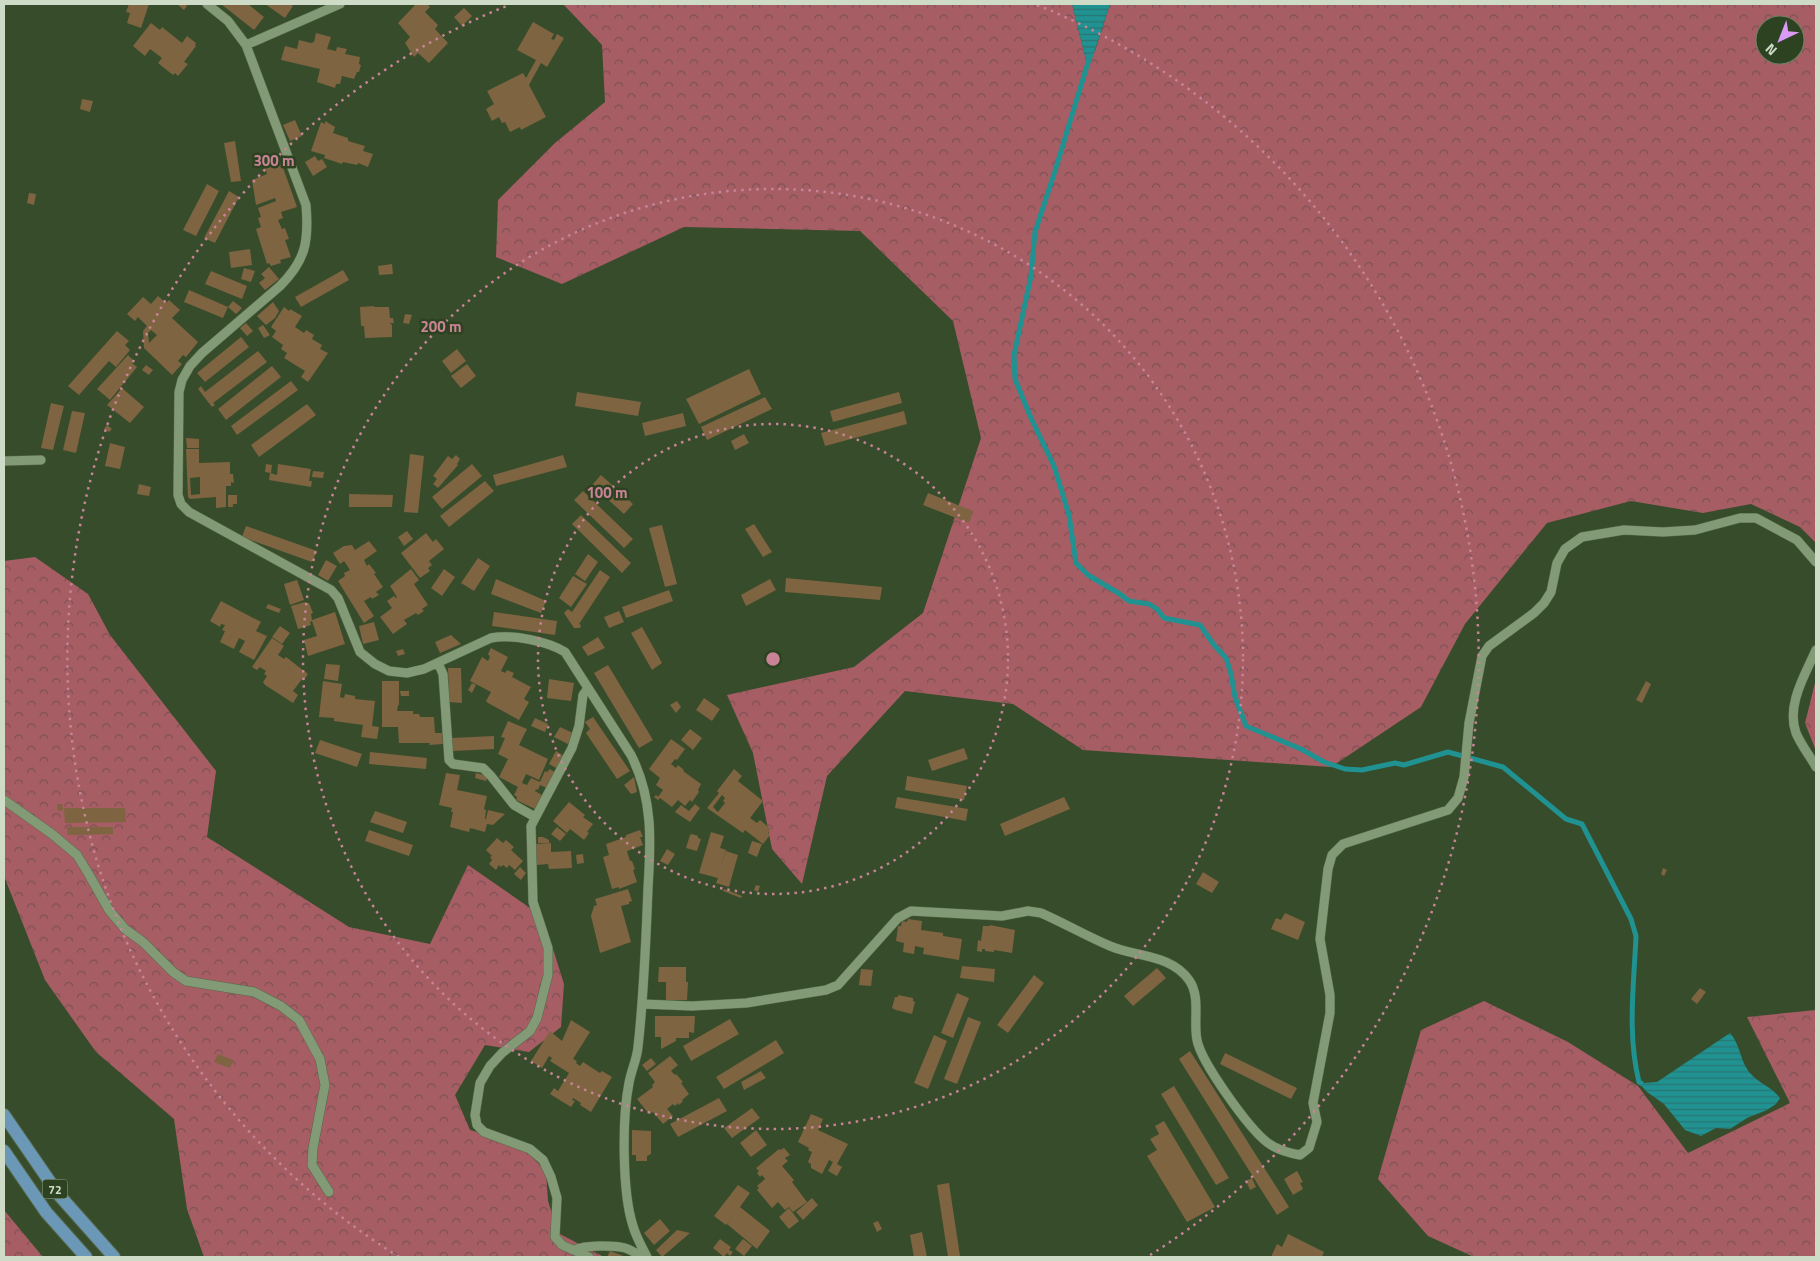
<svg xmlns="http://www.w3.org/2000/svg" width="1820" height="1261" font-family="'Titillium Web',sans-serif">
<style>
.forest{fill:url(#forest-crowns);fill-rule:evenodd}
.water{fill:url(#water-rules)}
.lines{fill:none;stroke-linecap:round;stroke-linejoin:round}
.stream{stroke:#209291;stroke-width:5}
.building{fill:#7e6441;fill-rule:evenodd}
.minor-casing{stroke:#56684b;stroke-width:10}
.major-casing{stroke:#56684b;stroke-width:14}
.minor{stroke:#829a75;stroke-width:9}
.major{stroke:#6a98b6;stroke-width:12}
.ring{fill:none;stroke:#c88396;stroke-width:2.5;stroke-dasharray:2.5 5}
.labels{text-anchor:middle;dominant-baseline:central;stroke-width:5;stroke-linejoin:round;paint-order:stroke}
.shield{fill:#2d4220;stroke:#9dad95;stroke-width:1}
.shield-label{font-size:12px;font-weight:bold;fill:#cddbc7}
.centre{fill:#c88396;stroke:#2d4220;stroke-width:2.5}
.ring-label{font-size:15px;text-anchor:middle;font-weight:bold;fill:#c88396;stroke:#2d4220;stroke-width:5;stroke-linejoin:round;paint-order:stroke}
</style>
<defs>
<pattern id="forest-crowns" width="20" height="18" patternUnits="userSpaceOnUse" patternTransform="scale(1.25)"><rect width="20" height="18" fill="#a65d64"/><path d="M2 6a3 3 0 1 1 6 0M12 15a3 3 0 1 1 6 0" fill="none" stroke="#7c5254"/></pattern>
<pattern id="water-rules" width="6" height="5" patternUnits="userSpaceOnUse" patternTransform="scale(1.25)"><rect width="6" height="5" fill="#209291"/><path d="M0 2.5h6" fill="none" stroke="#2a7673"/></pattern>
</defs>
<rect width="100%" height="100%" fill="#374c2b"/>
<path class="forest" d="M563 4H1072L1086 60 1095 51 1110 4H1816V543L1800 527 1751 504 1703 513 1631 501 1547 523 1465 624 1421 707 1331 767 1083 750 1013 704 905 691 827 776 802 884 772 849 753 753 727 695 854 667 923 613 981 438 953 321 860 231 684 227 562 284 496 257 498 200 555 143 605 102 602 45ZM1765 25H1795V55H1765Z
M35 557 88 594 110 635 216 771 207 837 349 927 430 944 468 865 543 917 564 984 561 1027 529 1052 485 1045 455 1095 470 1130 519 1144 546 1171 548 1201 558 1233 604 1257H204L187 1209 174 1119 96 1052 45 980 4 876V561Z
M1816 679V751L1805 723Z
M1484 1001 1568 1042 1638 1086 1688 1153 1790 1103 1747 1017 1816 1010V1257H1474L1428 1236 1378 1179 1421 1030Z
M4 1210 43 1257H4Z"/>
<path class="water" d="M1072 4H1110L1091 62 1086 60Z
M1730 1033C1740 1044 1740 1060 1749 1072 1758 1083 1772 1087 1780 1098L1776 1104 1767 1110 1747 1118 1730 1129 1716 1128 1701 1136 1685 1130 1664 1104 1647 1092 1638 1082 1637 1077 1644 1083 1657 1082Z"/>
<g class="lines">
<path class="stream" d="M1090 56 1055 171 1035 232 1031 276 1014 355 1015 379 1031 418 1054 466 1069 515 1076 563 1088 575 1120 594 1129 601 1149 604 1157 609 1164 618 1200 625 1214 645 1226 658 1231 674 1235 697 1246 726 1301 749 1324 762 1345 769 1362 770 1395 763 1404 765 1448 752 1503 767 1566 819 1582 824 1631 919 1636 936C1634 984 1627 1034 1639 1082L1641 1083"/>
</g>
<path class="building" d="M129 4H149L141 28 127 23 130 13 126 12Z
M177 4H185L187 6 184 10Z
M221 4H248L264 17 254 30Z
M265 4H289L293 6 285 18Z
M416 4H427L430 7 425 12 438 25 435 29 448 43 429 63 418 53 414 57 405 43 410 37 398 23Z
M464 8 472 16 462 26 454 17Z
M533 22 554 34 551 39 554 40 557 34 564 38 547 67 541 63 529 85 546 117 521 130 520 127 510 132 505 122 502 123 499 117 492 121 486 109 494 104 487 91 523 73 526 78 536 60 517 50Z
M151 23 160 30 162 27 182 43 187 36 196 43 195 45 196 46 184 62 188 64 178 76 175 73 173 75 158 63 162 58 150 49 145 56 133 46Z
M316 33 331 37 327 49 336 51 337 47 347 49 345 54 360 57 359 64 361 65 359 72H357L354 79 342 76 340 84H336L335 88 317 82 320 69 281 60 285 46 297 49 299 40 311 43 314 42Z
M82 99 93 101 90 112 80 109Z
M295 120 302 136 290 141 283 125Z
M325 121 335 127 333 133 348 138V141L365 146 363 151 373 154 368 167 358 163 357 165 343 162 342 164 324 158 325 155 311 151 321 122 325 124Z
M235 141 241 181 231 182 224 143Z
M315 156 318 161 322 159 327 167 313 176 305 162Z
M281 162 297 207 281 212 283 218 278 220 282 229 285 228 289 239 285 240 291 257 280 260 281 263 271 266 269 263 267 264 256 229 261 227 258 218 261 217 258 208 276 201 275 198 256 205 252 180 267 174 265 168Z
M207 184 219 191 196 236 183 230Z
M229 191 239 197 215 243 204 238Z
M29 193 36 194 34 205 27 203Z
M250 249 252 265 231 268 229 252Z
M392 264 393 274 379 275 378 266Z
M269 267 279 279 265 290 259 283 265 278 261 274Z
M244 268 255 271 251 282 241 279Z
M343 270 349 280 301 307 295 297Z
M211 271 247 286 242 299 205 284Z
M189 290 228 307 223 318 184 302Z
M158 296 166 303 169 300 180 310 172 318 198 342 186 357 183 355 178 361 182 364 172 375 144 348 143 331 147 326 138 317 135 321 127 314 143 297 151 304ZM151 330 157 335 149 343 148 333Z
M233 301 242 308 236 314 228 307Z
M273 302 279 311 275 318 266 325 257 316Z
M374 306V307H389L390 318H393L394 323H390L392 325V337L365 338 364 326H361L360 307Z
M284 307 289 311 290 309 302 316 295 327 304 333 306 330 314 335 312 339 322 345 320 349 328 353 308 382 301 377 305 371 284 358 287 353 281 349 283 345 272 337 276 331 271 327Z
M405 314 412 315 409 324 403 323Z
M246 323 253 331 247 336 240 328Z
M263 325 270 335 264 338 258 328Z
M117 331 129 341 125 345 130 350 116 367 109 361 79 395 68 386Z
M241 337 249 347 205 382 197 373Z
M457 349 466 361 451 373 442 361Z
M258 351 267 362 213 403 215 405 212 407 198 389 201 386 205 392Z
M128 355 134 361 132 363 137 367 110 400 97 389Z
M467 364 476 376 461 388 451 376Z
M146 365 153 370 149 375 142 370Z
M272 366 281 377 226 420 218 409Z
M749 369 761 394 699 424 686 399Z
M291 381 298 390 237 435 231 426Z
M122 388 144 407 130 423 107 405Z
M577 392 641 402 638 416 575 406Z
M899 392 902 403 833 422 830 411Z
M765 397 772 409 707 440 701 427Z
M51 403 64 406 53 450 41 448Z
M307 404 316 415 259 457 251 445Z
M72 411 85 413 76 453 63 450Z
M904 411 907 424 825 446 821 433Z
M683 413 686 426 645 436 642 423Z
M107 425 112 429 109 432 104 429Z
M744 434 749 443 735 450 731 441Z
M186 438 199 439V448H187Z
M110 443 125 447 120 469 105 466Z
M186 449H199V463L230 462V474H233L234 483 231 482V486H226V507L216 508V497L190 499 188 497ZM200 477V494L191 495 190 478Z
M410 454 424 456 418 513 404 512Z
M456 455 460 459 457 464 458 465 438 488 433 484 437 479 433 476 448 456 452 459Z
M563 455 567 467 496 486 493 475Z
M266 464 272 465 271 473 265 472Z
M278 464 311 469 309 481H312L311 487 269 480 270 473 277 475Z
M472 464 482 476 442 509 432 497Z
M313 471 324 472 323 478 312 477Z
M601 475 633 504 624 514 592 485Z
M485 481 494 491 449 527 440 516Z
M139 484 151 487 149 496 137 494Z
M583 491 633 539 624 548 574 500Z
M928 493 973 511 969 523 923 505Z
M349 494 393 495 392 507H349Z
M228 495H237V504H233V507H228Z
M581 515 631 563 622 573 572 524Z
M754 524 772 552 763 557 745 529Z
M662 525 677 584 665 587 649 528Z
M246 526 317 551 312 562 242 537Z
M407 531 413 539 404 546 398 537Z
M426 533 433 542 436 539 444 549 429 561 432 565 428 568 430 571 420 578 401 553Z
M369 541 377 551 364 560 367 566 369 564 376 573 374 574 383 587 376 592 379 595 372 599 371 597 364 601 374 616 364 623 338 581 345 576 344 573 350 570 344 561 340 564 333 553 344 546 352 545 355 550Z
M588 554 598 562 585 581 575 574Z
M478 558 490 566 474 591 461 583Z
M326 560 337 566 328 581 318 575Z
M411 569 419 580 414 584 428 605 422 609 424 611 418 615 416 613 404 620 407 624 393 634 380 617 392 608 387 601 394 596 396 598 397 597 390 586Z
M444 569 455 577 442 596 431 588Z
M600 570 610 577 579 624 581 625 580 628H574L564 613 568 609 572 612Z
M573 576 587 584 571 607 559 598Z
M786 578 882 587 880 600 785 592Z
M496 579 546 601 541 613 491 594Z
M770 579 776 590 746 606 741 595Z
M297 580 304 600 290 605 284 584Z
M669 590 673 601 626 618 622 607Z
M221 601 261 622 256 631 267 636 254 660 239 652 245 641 239 638 234 649 220 642 225 631 222 630 225 625 221 624 220 627 210 621Z
M305 602 306 603H309L313 613 311 614 312 620 335 612 345 644 308 656 304 640 317 636 312 621 310 622 311 625 298 629 291 606Z
M268 604 281 609 279 613 266 608Z
M619 611 624 622 609 628 604 617Z
M494 612 557 621 555 635 492 626Z
M374 622 379 640 363 644 359 626Z
M280 626 290 633 282 644 272 637Z
M642 627 662 663 652 670 631 633Z
M451 635 461 644 440 653 435 642Z
M598 637 605 648 588 656 582 647Z
M272 638 284 646 278 655 284 659 286 657 308 674 304 680 302 679 293 691 298 695 293 703 265 685 263 682 267 676 264 674 266 671 260 667 257 670 252 667Z
M491 648 508 657 501 671 505 673 507 670 514 673 512 677 531 687 524 699 529 702 519 720 488 703 486 701 491 692 470 681 482 657 488 661 490 657 488 654Z
M403 649 405 654 398 656 396 651Z
M326 664 340 665 338 681 324 679Z
M608 665 653 740 639 748 594 673Z
M448 668H461L462 703 449 702Z
M549 679 574 683 571 701 547 698Z
M323 681 342 684 340 697 344 698 345 694 355 696V699L375 701 372 726 379 727 377 739 361 737 363 725 334 721V718L319 717Z
M382 681H399V705H398L397 711H413V714H419L420 717H434L435 733H442L443 744 429 745 430 743H399L398 727H382Z
M1646 681 1651 684 1642 703 1636 700Z
M472 683 476 685 472 693 468 690Z
M400 691H409V696H401Z
M704 698 720 709 712 721 696 710Z
M677 701 681 707 676 713 670 705Z
M593 717 630 771 617 779 586 733 590 729 585 722Z
M535 718 548 724 545 732 531 726Z
M508 721 527 729 519 745 548 759 539 780 526 774 522 783 527 785 531 778 540 782 545 771 548 772 549 769 555 772 547 788 540 785 538 790 536 789 535 791 542 795 535 809 516 800 517 797 514 795 518 787 499 777 508 759 498 754 505 738 501 737Z
M560 727 573 733 568 744 554 737Z
M690 729 702 738 693 750 681 740Z
M494 736V749L453 751 452 738Z
M671 739 685 749 677 760 675 759 671 764 676 768 678 765 684 770 683 771 701 784 698 790 699 792 692 802 690 800 685 806 678 800 672 807 660 798 658 800 654 797 656 795 658 797 663 790 656 785 660 778 649 769Z
M320 740 362 754 357 767 315 753Z
M964 748 968 759 932 771 928 760Z
M556 751 564 756 558 769 549 764Z
M370 752 427 758 426 769 369 764Z
M734 769 742 776 738 781 763 801 750 818 757 823 760 820 771 829 768 833 770 835 763 844 745 830 743 833 707 808 719 793 717 791ZM722 795 725 798 723 801 725 803 718 812 713 807Z
M446 773 460 775 457 790 487 796 484 809 486 810 485 819H486L488 810 505 814 493 825 487 824 485 832 470 828 469 832 450 827 453 812H451L452 808 439 805Z
M476 773 488 776 486 781 475 778Z
M907 776 967 786 964 800 905 790Z
M634 777 637 792 631 794 624 785Z
M897 797 968 809 966 821 895 808Z
M1064 797 1070 809 1005 836 1000 824Z
M569 802 585 815 583 817 593 824 587 832 589 833 584 840 570 829 567 833 553 821Z
M57 804H62L63 810 58 811Z
M695 804 700 808 690 822 675 812 681 805 689 811Z
M64 808H125L126 822 65 823Z
M375 811 407 822 403 833 370 822Z
M67 827H113V834L68 835Z
M557 827 566 834 560 841 551 834Z
M369 830 413 845 409 856 365 841Z
M640 830 643 837H640L643 845 627 851 630 861H632L635 869 633 870 637 882 619 889V887L612 889 603 857 609 855 606 844 626 837V835Z
M711 832 724 836 720 848 726 850 721 866 726 851 738 855 729 887 716 883 718 878 699 873Z
M692 834 698 836V838L701 839 697 851 686 848 690 835Z
M538 837H543L549 840V843H538Z
M497 838 503 843 506 840 514 847 511 850 523 861 515 870 509 865 507 868 503 865 501 867 499 865 496 870 489 864 492 860 490 857 492 856 486 850Z
M752 841 762 844 757 857 748 853Z
M551 843V852L571 851 572 868 549 869 548 864 537 865 535 844Z
M667 849 675 854 668 865 660 861Z
M583 854 584 863 577 864 576 855Z
M520 867 526 873 521 880 514 874Z
M1663 868 1667 870 1664 876 1661 874Z
M1203 872 1219 882 1212 893 1196 884Z
M756 885 760 886 758 892 754 890Z
M628 889 632 901 629 902V904L621 906 631 942 600 953 591 916 594 906 597 905 595 899Z
M724 889 742 896 741 898 723 891Z
M1285 913 1305 922 1298 940 1271 929 1276 918 1281 920Z
M908 919 922 921 921 930 943 933V936L962 939 959 960 923 954 924 948 915 946 914 954 903 952 904 943 896 941 898 926H901L902 921 907 922Z
M990 925 1015 930 1012 953 994 950V952L985 951V949H982V952L977 951 978 940 981 941 983 926H990Z
M962 966 995 969 994 982 960 978Z
M659 967H686V982H688L687 1000H666V982H658Z
M1157 968 1166 978 1133 1006 1124 996Z
M861 969 873 970 871 986 859 985Z
M1034 975 1044 983 1008 1033 997 1025Z
M1700 988 1706 992 1697 1004 1691 999Z
M957 993 969 998 953 1038 941 1033Z
M898 995 913 998V1001L915 1002 912 1014 896 1010 892 1008 895 997H898Z
M655 1016H695L694 1033 689 1032V1038H676V1041L661 1049V1037H655Z
M968 1017 981 1022 957 1084 944 1079Z
M730 1019 739 1034 691 1061 683 1046Z
M571 1020 590 1032 573 1059 577 1061 576 1063 580 1066 583 1062 600 1073 602 1071 612 1077 591 1112 580 1105 581 1103 573 1098 572 1100 575 1101 571 1107 550 1094 554 1088 558 1091 569 1073 550 1061 552 1058 549 1056 542 1068 531 1061 550 1031 562 1041Z
M934 1035 947 1041 928 1089 914 1083Z
M776 1040 784 1053 724 1089 716 1077Z
M1190 1051 1289 1207 1277 1215 1179 1059Z
M1225 1053 1297 1088 1291 1099 1220 1064Z
M218 1054 233 1060 230 1068 214 1062Z
M670 1056 678 1065 671 1071 675 1075 676 1074 683 1082 681 1083 689 1094 682 1100 683 1101 679 1105 678 1103 675 1106 673 1104 667 1109 673 1116 663 1124 653 1112 649 1114 637 1099 653 1087 652 1085 655 1082 648 1073Z
M651 1058 656 1064 647 1071 642 1065Z
M761 1071 766 1078 744 1090 741 1082Z
M1174 1086 1229 1178 1216 1185 1161 1094Z
M719 1098 727 1111 678 1137 670 1124Z
M752 1108 760 1118 732 1138 724 1128Z
M811 1114 823 1119 818 1130 848 1144 837 1164 842 1167 837 1176 828 1171 833 1162 829 1160 822 1174 811 1168V1164L808 1162 812 1152 808 1150 809 1148 798 1142Z
M1164 1121 1215 1207 1187 1222 1147 1156 1157 1150 1150 1139 1159 1134 1155 1126Z
M632 1130 651 1131V1154L647 1156V1161H636V1155H632Z
M756 1130 767 1145 751 1157 740 1143Z
M784 1148 790 1155 785 1158 788 1161 782 1166 794 1180 792 1182 807 1202 793 1212 789 1207 785 1210 778 1202 772 1208 757 1190 759 1188 757 1186 765 1179 762 1175 760 1177 757 1173 759 1171 756 1168 779 1149 780 1150Z
M1297 1171 1303 1182 1300 1183 1303 1189 1293 1195 1284 1179Z
M1252 1178 1256 1187 1250 1190 1246 1181Z
M949 1183 960 1256 952 1257H948L937 1185Z
M738 1185 750 1193 740 1207 770 1231 757 1249 727 1224 738 1210 726 1225 714 1216Z
M812 1198 818 1205 803 1220 796 1212Z
M789 1208 799 1221 789 1229 779 1217Z
M660 1219 670 1231 654 1245 644 1233Z
M878 1221 882 1229 877 1232 873 1223Z
M677 1230 690 1233 662 1257 656 1250Z
M922 1232 927 1257H914L910 1235Z
M1288 1234 1324 1252 1322 1257H1271L1277 1244 1282 1247Z
M720 1239 731 1247 729 1250 733 1252 730 1256 727 1253 724 1257 713 1248Z
M743 1239 752 1246 744 1256 735 1249Z
M610 1251 626 1257H607Z"/>
<g class="lines">
<defs>
<path id="minor" d="M207 4 228 21 246 45 306 205C309 241 306 260 280 286L202 353 190 366 182 380 179 392 178 495 181 504 189 512 331 590 338 598 360 652 375 664 389 671 407 673 424 669 491 638C512 634 547 641 565 652L631 755C653 798 651 841 648 888 646 941 644 994 638 1047 637 1059 631 1071 629 1083 622 1118 622 1192 633 1226 636 1237 642 1247 647 1257
M246 45 340 4
M4 461 41 460
M1816 650C1805 675 1786 705 1796 733 1801 745 1810 756 1816 767
M438 663 443 674 449 760 453 764 483 768 491 776 514 805 535 817
M588 688 583 695 579 726 572 748 531 826 533 902 548 948V975L537 1018 530 1031 502 1053 490 1066 480 1083 475 1115 477 1125 484 1132 530 1149 543 1160 551 1177 557 1198 555 1237 562 1245 589 1257
M4 800 52 834 77 855 88 873 109 910 125 929 143 942 173 972 186 981 254 992 281 1006 299 1020 320 1059 325 1085 313 1148 312 1165 329 1192
M642 1004 692 1006 746 1003 826 990 838 985 898 918 911 911 1002 916 1028 911 1041 913C1064 923 1086 936 1110 946 1135 957 1171 954 1189 980 1201 997 1193 1021 1197 1040 1201 1062 1249 1129 1268 1143 1276 1149 1289 1153 1300 1155L1309 1148 1317 1122 1313 1103 1330 1013V995L1320 939 1328 869 1332 855 1343 844 1448 810 1458 798 1464 777 1469 723 1482 656 1489 646 1534 613 1544 603 1551 592 1557 563 1565 549 1582 537 1624 530 1663 532 1695 530 1740 518H1756L1797 540 1816 562
M574 1250C585 1245 614 1245 625 1248 633 1250 635 1255 647 1257"/>
<path id="major" d="M4 1115 59 1195 114 1257
M4 1151 46 1212 86 1257"/>
</defs>
<use href="#minor" class="minor-casing"/>
<use href="#major" class="major-casing"/>
<use href="#minor" class="minor"/>
<use href="#major" class="major"/>
</g>
<g class="ring">
<circle cx="773" cy="659" r="235"/>
<circle cx="773" cy="659" r="470"/>
<path d="M399 1257A705 705 0 0 1 509 5M1037 5A705 705 0 0 1 1147 1257"/>
</g>
<g class="labels">
<rect class="shield" x="42.5" y="1179.5" width="25" height="19" rx="4"/>
<g class="shield-label">
<text x="55" y="1189">72</text>
</g>
</g>
<circle cx="773" cy="659" r="8" class="centre"/>
<g class="ring-label">
<text x="274" y="166">300 m</text>
<text x="441" y="332">200 m</text>
<text x="607" y="498">100 m</text>
</g>
<rect width="1820" height="1261" fill="none" stroke="#cddbc7" stroke-width="10"/>
<g transform="translate(1780 40) rotate(223)"><circle r="24" fill="#2d4220" stroke="#6d7f63"/>
<path d="M0-4L9 19L0 12L-9 19Z" fill="#da9af7"/>
<text y="-8" font-size="14" font-weight="bold" text-anchor="middle" fill="#cddbc7">N</text>
</g>
</svg>
